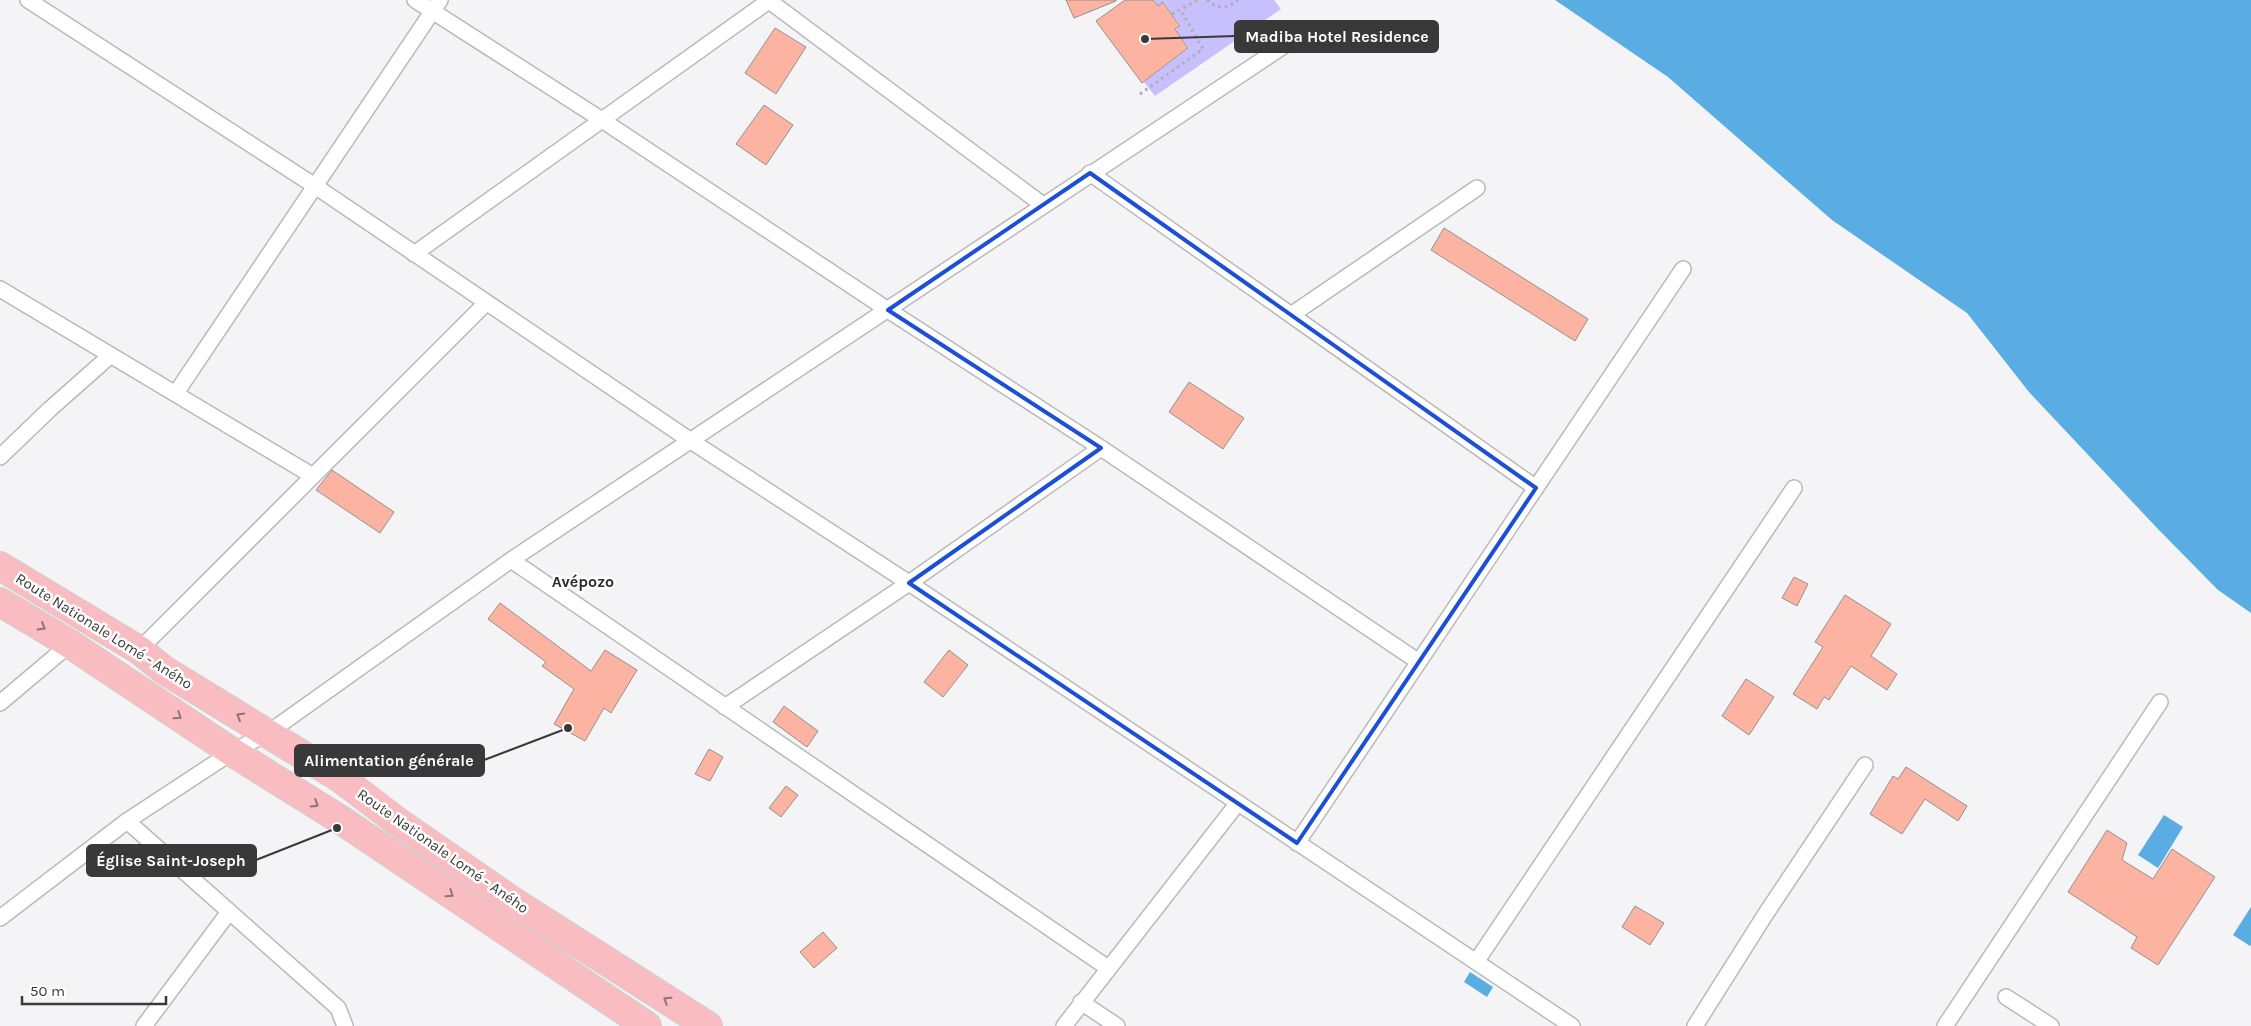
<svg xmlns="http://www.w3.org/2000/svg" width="2251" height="1026" font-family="Karla,sans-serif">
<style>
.green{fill:#c7c0fd}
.water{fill:#5aade3}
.building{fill:#fdb3a1;stroke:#929190}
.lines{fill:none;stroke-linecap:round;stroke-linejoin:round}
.street-casing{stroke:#b9b9ba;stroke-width:18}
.highway-casing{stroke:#cfcfd0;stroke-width:30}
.path{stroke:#aeaeb0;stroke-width:3;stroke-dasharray:2.5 4;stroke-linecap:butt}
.street{stroke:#fff;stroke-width:15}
.highway{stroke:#f9bcc1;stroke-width:28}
.oneway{stroke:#8f7477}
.marked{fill:none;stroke:#1d4ed8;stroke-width:4;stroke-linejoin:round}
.labels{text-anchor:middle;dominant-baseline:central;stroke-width:5;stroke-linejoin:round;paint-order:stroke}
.street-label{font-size:15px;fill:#39393a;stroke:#fff}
.neighbourhood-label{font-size:16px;font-weight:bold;fill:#2a292b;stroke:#fff}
.leader{fill:none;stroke:#39393a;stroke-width:2}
.callout-dot{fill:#39393a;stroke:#fff;stroke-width:2}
.callout{fill:#39393a;stroke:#39393a;stroke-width:2}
.callout-label{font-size:16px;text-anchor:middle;font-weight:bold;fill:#fff}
</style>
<rect width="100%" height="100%" fill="#f4f4f6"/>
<path class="green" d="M1154 0H1274L1281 9 1155 96 1144 82 1189 48 1176 30 1181 26 1164 2 1158 6Z"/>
<path class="water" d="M1555 0H2251V613L2218 590 2157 528 2029 392 1967 313 1832 220 1668 77Z
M2164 815 2183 827 2158 868 2138 855Z
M2251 907V945L2250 946 2233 935Z
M1470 972 1493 987 1487 997 1464 982Z"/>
<path class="building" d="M1066 0H1116V1L1074 18Z
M1125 0H1153L1158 6 1163 2 1180 26 1175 29 1188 48 1142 83 1096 21Z
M775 28 806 47 776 94 745 73Z
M764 105 793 125 766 165 736 144Z
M1444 228 1588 319 1575 341 1431 250Z
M1189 382 1244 418 1223 449 1169 412Z
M332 470 394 512 380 533 316 490Z
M1794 577 1808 584 1797 606 1782 598Z
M1845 595 1891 624 1871 656 1897 674 1887 690 1851 666 1829 700 1824 697 1817 709 1793 694 1823 647 1815 642Z
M500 603 591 671 605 650 637 670 611 713 604 708 585 741 554 724 574 689 542 666 546 662 488 619Z
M949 650 968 665 943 697 924 682Z
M1746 679 1774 697 1749 735 1722 716Z
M784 706 818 731 807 747 773 722Z
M709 749 723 757 710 781 695 774Z
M1906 767 1967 806 1958 821 1925 799 1902 834 1870 814 1893 776 1898 779Z
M786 786 798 795 781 817 769 808Z
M2107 830 2127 843 2122 860 2153 879 2172 849 2215 877 2158 965 2131 948 2137 937 2068 892Z
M1635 906 1664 923 1650 945 1622 927Z
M823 932 837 948 814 968 800 952Z"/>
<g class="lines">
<defs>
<path id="street" d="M28 0 315 186 691 441 909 583 1572 1026
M415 0 602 120 888 310 1101 448 1419 662
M768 0 1043 205
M1090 173 1536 488
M414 254 770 0
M0 289 313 476
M1291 315 1477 188
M176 393 440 0
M0 457 50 409 111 355
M511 560 1108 968
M139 650 486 303
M0 703 70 644
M725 707 909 583 1101 448
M127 821 338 1008 345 1026
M1297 843 1683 269
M0 918 127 821 232 752 268 733 511 560 1306 31
M1476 962 1794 488
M2006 997 2051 1026
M1081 1002 1117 1026
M144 1026 229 912
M1064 1026 1237 804
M1695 1026 1765 915 1865 765
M1945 1026 2160 702"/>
<path id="highway" d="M0 566 139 650 164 670 340 778 398 822 517 904 708 1026
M0 602 70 644 232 752 341 820 647 1026"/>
</defs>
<use href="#street" class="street-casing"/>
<use href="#highway" class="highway-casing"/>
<path class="path" d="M1207 0C1217 9 1228 9 1238 0
M1172 14 1198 0
M1140 94 1203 49 1180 9"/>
<use href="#street" class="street"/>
<use href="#highway" class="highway"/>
</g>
<defs><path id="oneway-chevron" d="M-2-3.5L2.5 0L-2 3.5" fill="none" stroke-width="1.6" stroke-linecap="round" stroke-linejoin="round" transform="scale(1.25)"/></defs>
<g class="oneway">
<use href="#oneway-chevron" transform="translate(42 627) rotate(31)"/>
<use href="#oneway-chevron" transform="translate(178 716) rotate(34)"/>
<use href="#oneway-chevron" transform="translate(240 716) rotate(-149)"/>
<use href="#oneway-chevron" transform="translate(315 804) rotate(32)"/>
<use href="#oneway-chevron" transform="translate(450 894) rotate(34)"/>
<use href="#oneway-chevron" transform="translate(667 1000) rotate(-147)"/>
</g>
<path class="marked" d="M1090 173 1536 488 1297 843 909 583 1101 448 888 310Z"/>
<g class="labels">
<g class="street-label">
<text transform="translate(104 631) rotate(32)">Route Nationale Lomé - Aného</text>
<text transform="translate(443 851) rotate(35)">Route Nationale Lomé - Aného</text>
</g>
<g class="neighbourhood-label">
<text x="583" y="581">Avépozo</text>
</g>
</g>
<path class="leader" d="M1145 39L1235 36M568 728L484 760M337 828L256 860"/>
<g class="callout-dot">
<circle cx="1145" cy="39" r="5"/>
<circle cx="568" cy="728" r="5"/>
<circle cx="337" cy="828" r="5"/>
</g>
<g class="callout">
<rect x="1235" y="21" width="203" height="31" rx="5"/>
<rect x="295" y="745" width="189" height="31" rx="5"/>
<rect x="87" y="845" width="169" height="31" rx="5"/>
</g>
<g class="callout-label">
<text x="1337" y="42">Madiba Hotel Residence</text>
<text x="389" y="766">Alimentation générale</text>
<text x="171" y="866">Église Saint-Joseph</text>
</g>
<path d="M22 996v8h144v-8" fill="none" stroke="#39393a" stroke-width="2.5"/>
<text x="30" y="996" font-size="15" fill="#39393a" stroke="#ffffff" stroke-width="4" paint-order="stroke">50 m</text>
</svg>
